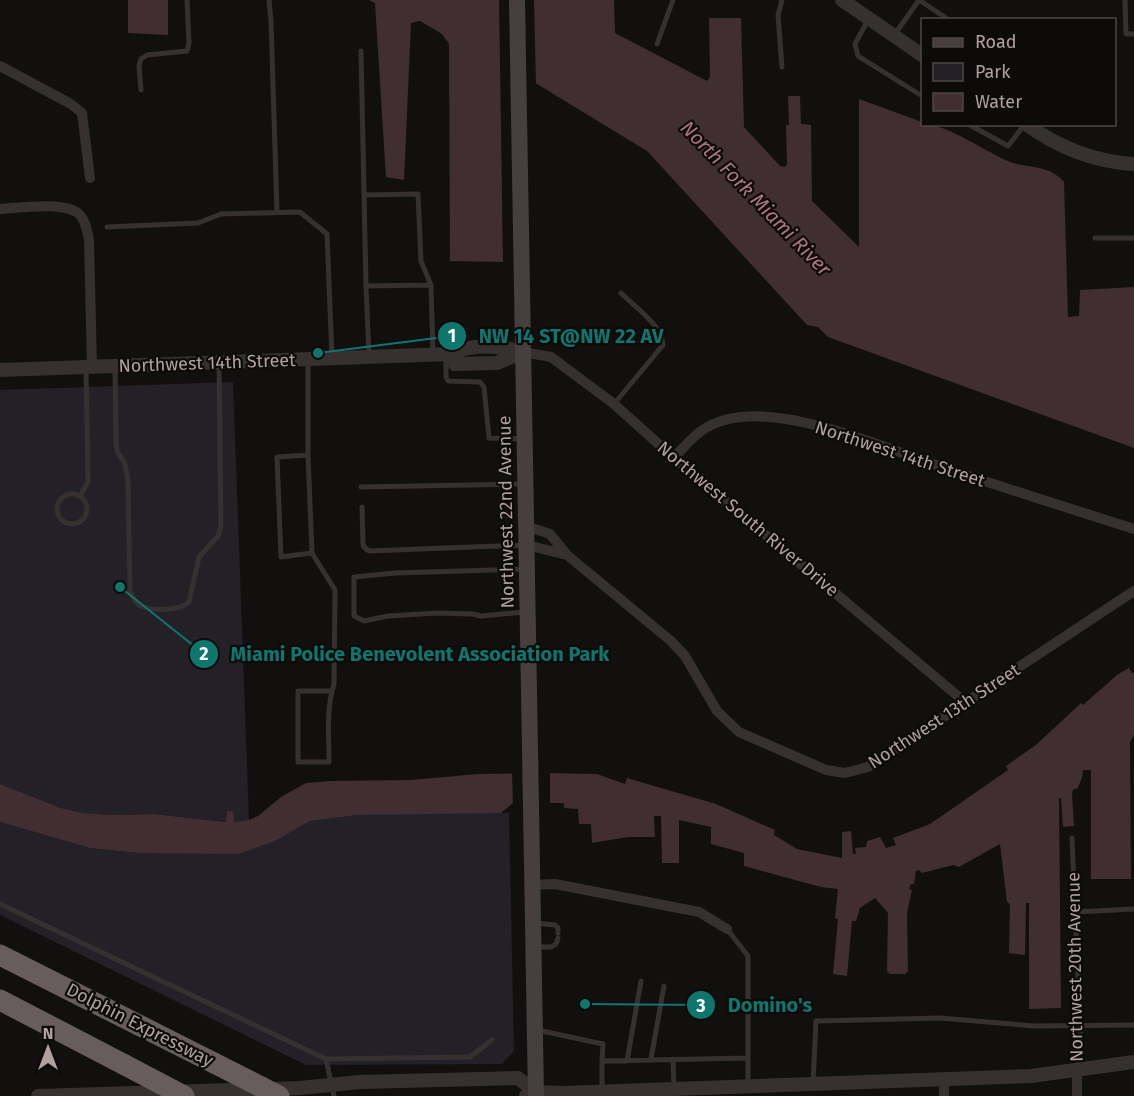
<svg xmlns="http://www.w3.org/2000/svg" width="1134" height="1096" font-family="'Fira Sans',sans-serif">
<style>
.green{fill:#232028}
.water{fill:#402e32}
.pier{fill:#11100f}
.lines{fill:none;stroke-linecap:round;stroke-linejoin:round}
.service{stroke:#363130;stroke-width:5}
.minor{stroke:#363130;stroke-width:10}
.tertiary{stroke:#363130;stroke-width:14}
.secondary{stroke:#463f3e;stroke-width:16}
.motorway{stroke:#675d5c;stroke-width:21}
.motorway-bridge{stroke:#675d5c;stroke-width:21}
.labels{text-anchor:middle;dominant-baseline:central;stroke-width:4.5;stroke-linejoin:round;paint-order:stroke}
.street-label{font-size:18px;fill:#b2a0a0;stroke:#0c0b0a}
.water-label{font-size:20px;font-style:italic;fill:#af7581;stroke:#0c0b0a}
.leader{fill:none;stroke:#0f766e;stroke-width:2}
.callout-dot{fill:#0f766e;stroke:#0c0b0a;stroke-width:2}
.mark-label{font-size:18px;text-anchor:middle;font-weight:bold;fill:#fff}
.callout-label{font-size:20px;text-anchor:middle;font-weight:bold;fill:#0f766e;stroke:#0c0b0a;stroke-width:4.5;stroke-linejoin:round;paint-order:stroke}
</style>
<rect width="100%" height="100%" fill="#11100f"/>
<path class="green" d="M233 382 249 820 235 822 233 812 227 811V822L154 814 111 815 85 813 61 808 0 784V390Z
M417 813H509L514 1051 502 1064 306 1065 0 915V822L90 848 139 853 275 841 309 821 358 815Z"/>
<path class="water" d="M128 0H168V35L128 33Z
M369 0H614L615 33 707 81 710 77 709 18H741L744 127 780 166 785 167 787 164 786 125H789L788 96H800L801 124 811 125 812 201 859 247V99L922 122V124C952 125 985 153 1013 163 1033 169 1049 165 1064 182L1068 317 1079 316 1080 290 1134 287V448L828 337 818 327 807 325 647 151 501 62 503 262 450 261 449 44 442 34 420 21 411 23 404 180 386 177 375 3Z
M1129 668 1132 673H1134V735L1130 742 1131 879H1091V770H1083L1082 778 1077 789H1073L1072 794 1074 826 1063 827 1061 798H1059L1061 1008 1029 1009V903H1026L1025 955 1009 953 1010 904 1007 902 1000 844 959 867 953 865 922 873 919 870 916 871 914 884H911L909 889 912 890 907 913 908 971 905 974H890L887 971 888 913 875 898 860 908 856 921H852L847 976 833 974 838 919 835 918 838 889 821 887 744 866V853L711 844V827L679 820V863H662L661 816H654L655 837H628L592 843 591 824H579L578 809 564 808V803H513L501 813 358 815 310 821 275 841 238 854 138 853 90 848 0 822V784L61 808 84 813 111 815 154 814 226 822 227 811H233L235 822 249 820 258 816 281 797 306 783 330 781 411 780 478 774 549 773 597 774 625 784 627 778 716 804 775 830 774 835 797 849 842 858V832L851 831 853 854H856L855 848 866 847 867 841 880 837 886 848 896 845 893 838 930 824 1008 770 1006 766 1036 745 1081 703 1083 705 1117 675Z"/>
<path class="pier" d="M499 0H534L536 87 504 67 505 258H503Z
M550 770V806L513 807 512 771Z"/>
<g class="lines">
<path class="service" d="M269 0 271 21 277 212
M919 0 949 20
M1125 0 1126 34H1134
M868 20 855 44 858 56 922 96
M895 34 919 0
M657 44 673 0
M361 51 366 286 431 285
M782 67 778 15 782 0
M141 90 139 66 141 59 147 55 187 51 189 43 187 0
M968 124 1008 146 1025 124
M364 195 418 194 421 261 431 285 433 353
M107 227 198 223 221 214 300 212 327 234 332 357
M1095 238H1134
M366 286 369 356
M446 356V377L448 381 480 382 484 387 489 438 521 439
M308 361V455L312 553 335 590 334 684C326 709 329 736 329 762H298V691H332
M115 368 116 443 117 451 125 464 128 481 130 591C132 596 136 603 141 606 153 611 180 611 189 602L199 557 218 536 221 526 219 364
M614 404 663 345C662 325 635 307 621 293
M308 455 277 457 281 557 312 553
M361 487 524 484
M57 509a15 15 0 1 1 30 0a15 15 0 1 1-30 0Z
M80 496 88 482 86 369
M362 507 363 544 364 547 369 551 525 545
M525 612 481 616 473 614 437 613 388 616 364 621 354 616V577L395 573 526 569
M1072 838 1081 1046 1077 1070
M0 904 326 1059 470 1057 492 1040
M1074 912 1134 909
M535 923 555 925 558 928V933
M727 929 748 956V1085
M535 947H551L556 944 558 938
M537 1030 603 1044 602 1061
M326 1059 334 1096
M651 1059 664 986
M673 1059 674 1087
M627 1061 641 981
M813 1083 816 1021 940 1018 1035 1026 1134 1025
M602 1091V1061L748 1058"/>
<path class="minor" d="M0 66 71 104 82 113 90 178
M0 209C19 208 64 201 79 214 86 221 87 231 89 240L92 367
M523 352 551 357 614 404 674 458 965 702
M674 458C695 434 708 420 741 417 800 411 882 447 939 466 1004 488 1069 508 1134 529
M526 526 550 534 567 555
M527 545 567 555 671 641 685 656 717 711 739 732 826 770 845 773 868 767 1134 591
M533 885 555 884 699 912 727 929
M1077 1070V1096
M944 1080V1096"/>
<path class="tertiary" d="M842 0 922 55
M1026 124C1058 147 1095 162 1134 164
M450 354 455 364 497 363 523 352
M0 370 450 354C472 343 500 346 523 352
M38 1096 300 1088 360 1082 518 1078 536 1092
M526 1096 536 1092 563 1093 1031 1076 1134 1062"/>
<path class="secondary" d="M517 0 536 1096"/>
<path class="motorway" d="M0 955 214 1063
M0 1000 125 1065"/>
<path class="motorway-bridge" d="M214 1063 279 1096
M125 1065 184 1096"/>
</g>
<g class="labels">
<g class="street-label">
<text transform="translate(207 363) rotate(-2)">Northwest 14th Street</text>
<text transform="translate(900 454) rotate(18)">Northwest 14th Street</text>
<text transform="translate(506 512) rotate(-91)">Northwest 22nd Avenue</text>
<text transform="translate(748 519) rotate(40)">Northwest South River Drive</text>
<text transform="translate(944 716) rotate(-33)">Northwest 13th Street</text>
<text transform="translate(1075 967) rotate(-91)">Northwest 20th Avenue</text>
<text transform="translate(140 1025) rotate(27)">Dolphin Expressway</text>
</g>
<g class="water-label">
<text transform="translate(756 198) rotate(46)">North Fork Miami River</text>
</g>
</g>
<path class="leader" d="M318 353L452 336M120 587L204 654M585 1004L701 1005"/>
<g class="callout-dot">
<circle cx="318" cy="353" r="6"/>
<circle cx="120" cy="587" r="6"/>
<circle cx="585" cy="1004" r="6"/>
<circle cx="452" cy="336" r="15"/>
<circle cx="204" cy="654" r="15"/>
<circle cx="701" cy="1005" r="15"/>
</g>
<g class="mark-label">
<text x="452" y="342">1</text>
<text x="204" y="660">2</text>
<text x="701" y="1012">3</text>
</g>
<g class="callout-label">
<text x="571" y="343">NW 14 ST@NW 22 AV</text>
<text x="420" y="661">Miami Police Benevolent Association Park</text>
<text x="770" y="1012">Domino's</text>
</g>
<rect x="921" y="18" width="195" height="108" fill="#0c0b0a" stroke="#4e4746" stroke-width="1.5"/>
<rect x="933" y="38" width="30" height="9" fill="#463f3e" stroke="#4e4746" stroke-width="1.5"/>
<text x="975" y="48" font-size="18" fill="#b2a0a0">Road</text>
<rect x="933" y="63" width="30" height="18" fill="#232028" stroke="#4e4746" stroke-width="1.5"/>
<text x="975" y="78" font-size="18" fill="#b2a0a0">Park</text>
<rect x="933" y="93" width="30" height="18" fill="#402e32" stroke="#4e4746" stroke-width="1.5"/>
<text x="975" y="108" font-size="18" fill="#b2a0a0">Water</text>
<g transform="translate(48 1048)" stroke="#0c0b0a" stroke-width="4.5" paint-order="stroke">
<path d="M0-4.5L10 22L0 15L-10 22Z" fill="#b2a0a0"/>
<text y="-9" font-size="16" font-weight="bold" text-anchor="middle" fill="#b2a0a0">N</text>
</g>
</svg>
